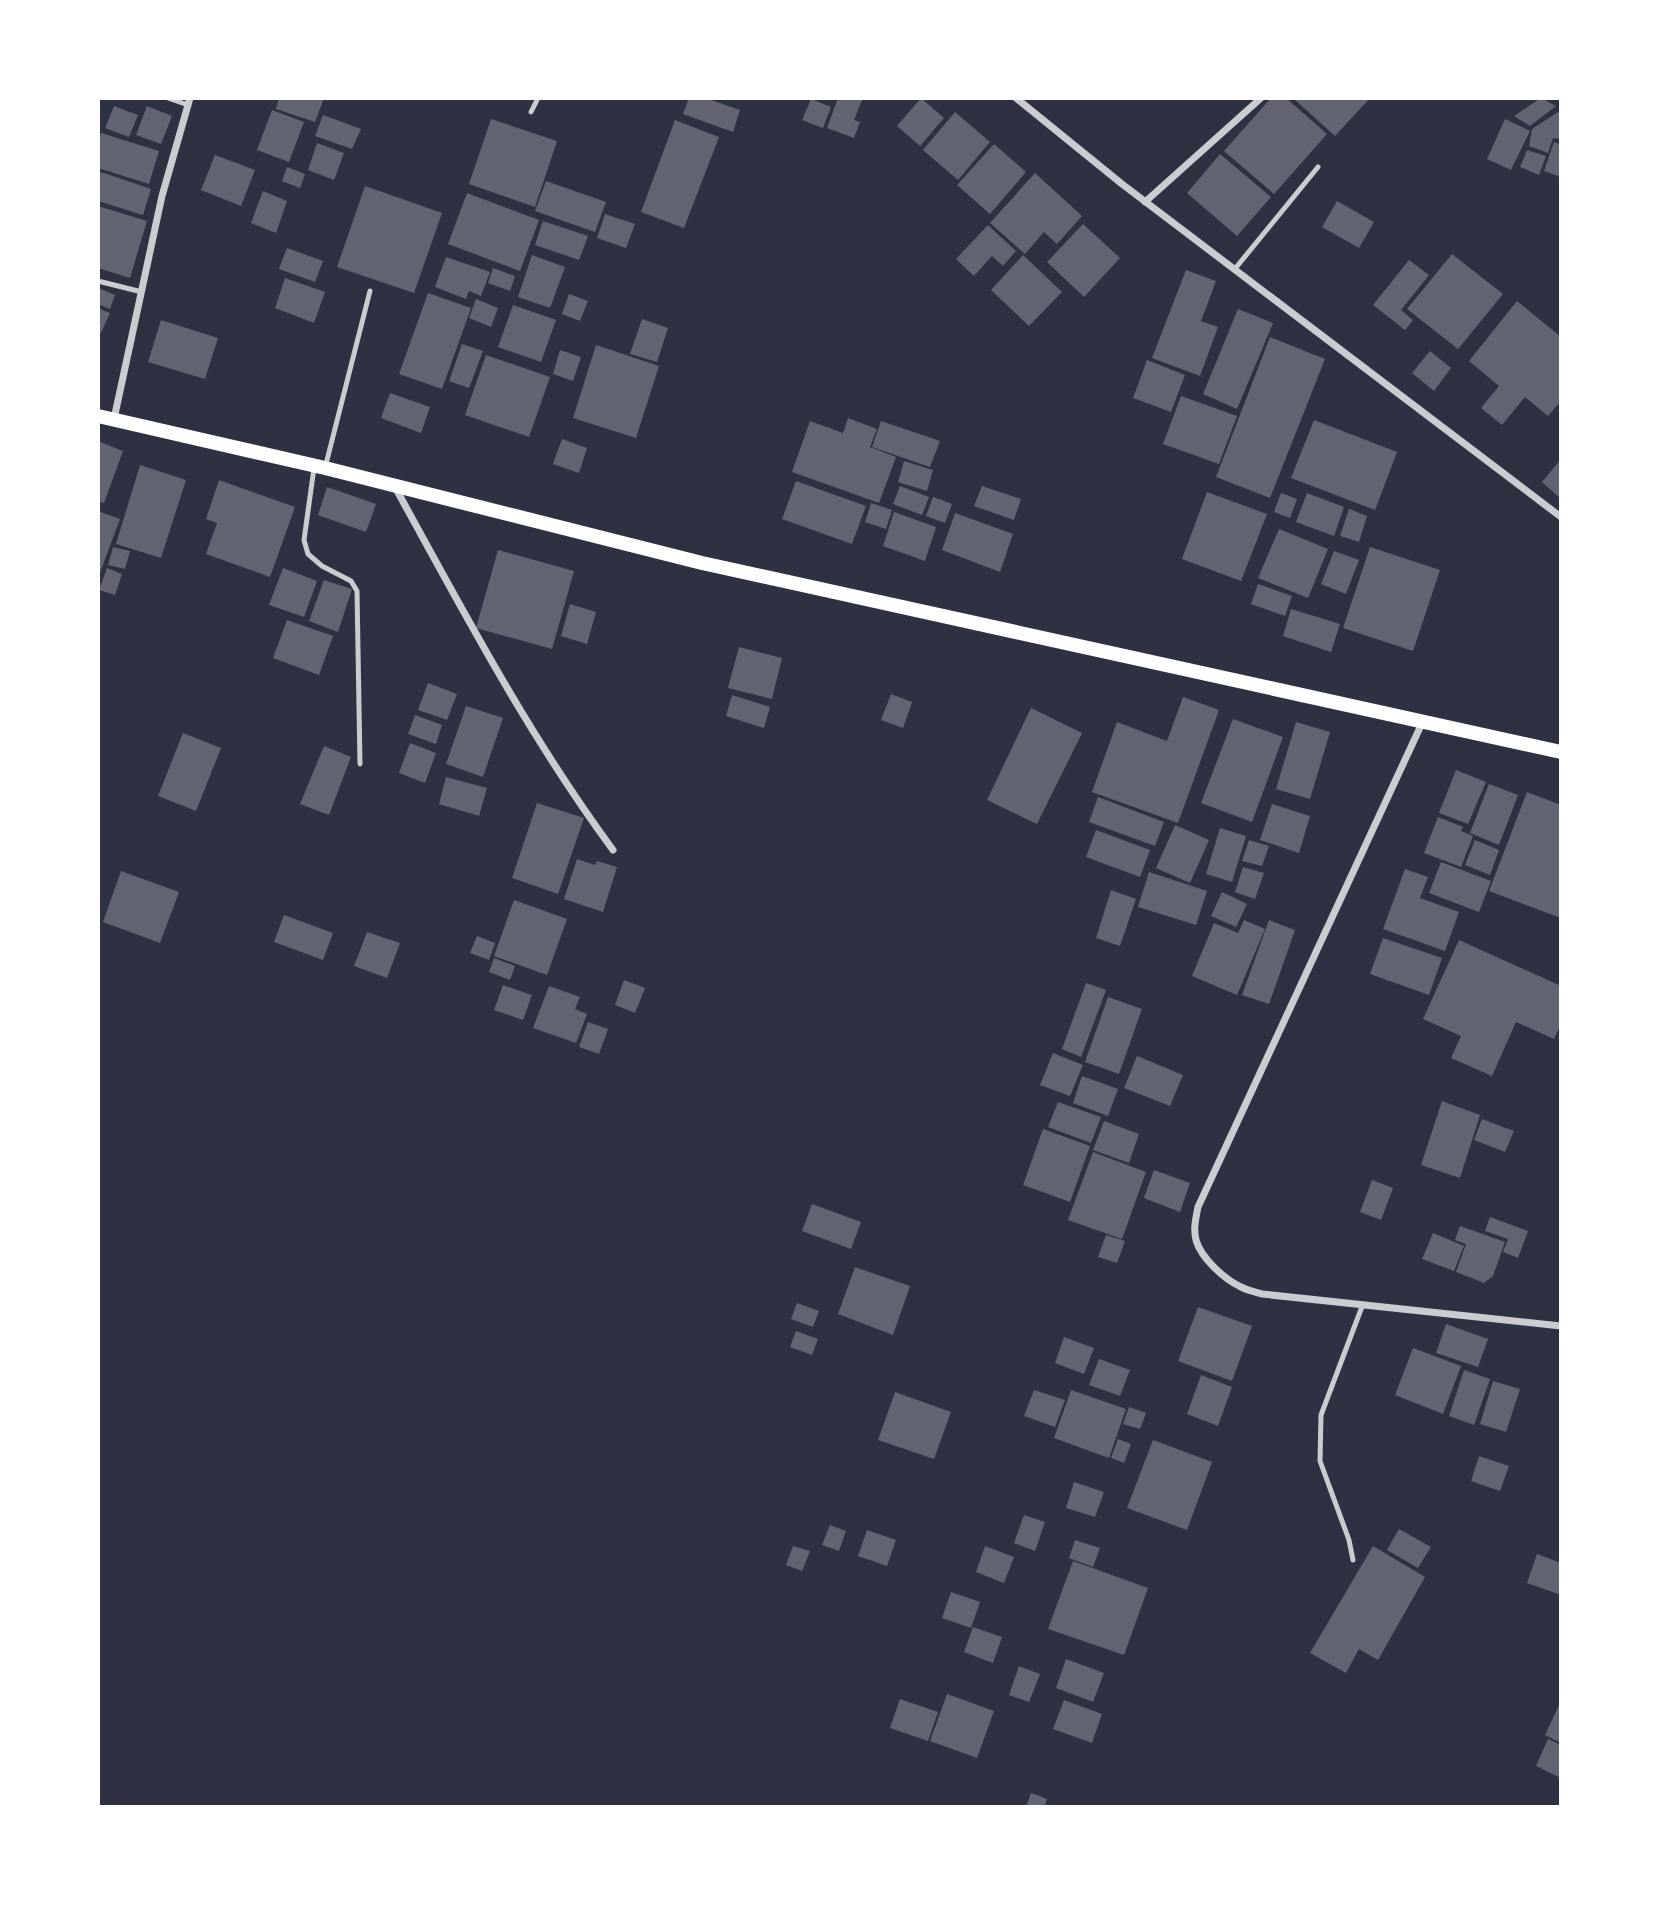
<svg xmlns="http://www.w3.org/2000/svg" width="1659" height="1905" font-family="'Fira Sans Condensed',sans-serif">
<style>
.building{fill:#626471}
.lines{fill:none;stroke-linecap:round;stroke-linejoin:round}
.service{stroke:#caccd0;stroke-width:5}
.minor{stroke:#caccd0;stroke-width:7}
.secondary{stroke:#fff;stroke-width:14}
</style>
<rect width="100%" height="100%" fill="#2d3142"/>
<path class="building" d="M279 98H324L315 122 276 109Z
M689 98H705L740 110 733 132 683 114Z
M838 98 862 100 854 120 860 122 854 138 827 128Z
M921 98 944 118 920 146 897 126Z
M1271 98H1286L1327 134 1274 194 1224 151Z
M1293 98H1370L1335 136Z
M1541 98 1556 106 1530 126 1514 116Z
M811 99 831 107 823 128 802 120Z
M114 106 138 115 129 137 105 128Z
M147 106 172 116 161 144 136 135Z
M272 110 304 122 289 162 257 150Z
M1561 110V139L1553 138 1548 153 1529 146 1532 129Z
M955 112 990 142 958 180 923 150Z
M323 115 361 129 352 149 315 136Z
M491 119 557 141 535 207 469 184Z
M1505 119 1530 131 1511 170 1487 159Z
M675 120 719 137 684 228 641 212Z
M101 133 159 151 149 184 98 168V143Z
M1554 142 1561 145V177L1544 171Z
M317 143 344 153 334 180 308 170Z
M994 144 1026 172 990 214 957 185Z
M1527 150 1546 156 1539 175 1520 167Z
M1220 154 1271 197 1237 236 1187 193Z
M215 155 255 170 241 206 201 190Z
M287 167 305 174 300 188 282 181Z
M101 172 151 189 143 215 98 201V181Z
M1035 173 1082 216 1057 244 1044 232 1025 254 990 223Z
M546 181 606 202 595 232 535 211Z
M365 186 442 213 414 293 337 267Z
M263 191 287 201 276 233 251 223Z
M467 193 539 220 520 271 448 244Z
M1337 201 1374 222 1359 248 1322 227Z
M98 206 147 221 130 278 98 268Z
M605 214 635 224 626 248 597 238Z
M543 221 588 236 579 260 535 245Z
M1083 224 1120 258 1084 297 1047 262Z
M988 225 1016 251 1003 266 992 256 974 276 956 259Z
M287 248 323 261 315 282 279 269Z
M1452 254 1503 294 1458 349 1407 309Z
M532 255 565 267 550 308 518 297Z
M1023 255 1062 292 1029 326 991 290Z
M446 257 490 272 481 296 469 291 466 299 435 287Z
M1409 260 1429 275 1401 310 1413 320 1405 330 1373 305Z
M493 268 515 276 510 291 488 283Z
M1186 270 1216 281 1201 321 1218 327 1200 376 1152 358Z
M285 278 325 292 314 323 275 308Z
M98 288 115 295 110 309 98 304Z
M428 293 471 308 442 389 399 374Z
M569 294 588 301 580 321 562 314Z
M476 299 498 308 491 327 469 318Z
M1517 301 1561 337V401L1548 416 1525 397 1502 425 1481 408 1499 386 1469 361Z
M513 305 556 320 541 362 498 347Z
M98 308 110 313 101 333 98 332Z
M1238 309 1273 323 1237 409 1203 394Z
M642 319 668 328 657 362 630 354Z
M161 320 218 338 205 379 148 362Z
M1270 337 1325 359 1270 498 1216 477Z
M462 344 483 351 469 388 449 381Z
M596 345 659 366 636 438 573 418Z
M560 350 581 357 573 381 553 374Z
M1430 351 1451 368 1434 391 1412 373Z
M486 355 550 377 529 437 465 415Z
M1147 360 1185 375 1171 412 1133 398Z
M390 393 430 407 421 433 381 418Z
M1181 396 1237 416 1219 464 1163 444Z
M848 418 877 429 870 447 896 457 879 503 792 472 810 421 843 433Z
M1314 420 1397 452 1375 510 1291 478Z
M881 421 940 441 930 467 872 447Z
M562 439 587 448 579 473 553 464Z
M98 441 123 451 104 503 98 501Z
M1561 459V499L1542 482Z
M904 461 933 470 927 491 898 482Z
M140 465 186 480 161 558 116 544Z
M219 480 295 507 270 577 206 554 217 523 206 519Z
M796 481 866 506 852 544 782 519Z
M900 486 929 497 922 515 893 504Z
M982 486 1021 499 1014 520 974 506Z
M327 487 376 504 366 532 318 515Z
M1207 492 1267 514 1241 581 1182 559Z
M1281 493 1297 499 1290 518 1274 512Z
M1307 493 1344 507 1334 536 1296 522Z
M933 497 952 504 945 523 926 516Z
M871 503 892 510 886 529 865 522Z
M1349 509 1367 516 1359 542 1340 536Z
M98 511 120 519 98 578Z
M894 512 936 527 925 561 883 546Z
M955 513 1013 534 1000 572 942 550Z
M1279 529 1328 549 1308 598 1258 578Z
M113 547 130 551 125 569 108 565Z
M1370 547 1440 570 1413 651 1343 628Z
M498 550 574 571 552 649 476 628Z
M1334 551 1359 560 1346 594 1321 584Z
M107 568 122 574 115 595 99 590Z
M283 568 317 581 304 617 269 605Z
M324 580 352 589 338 632 309 621Z
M1258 584 1292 596 1285 616 1251 604Z
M570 604 596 612 587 644 561 636Z
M1291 609 1340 624 1331 652 1283 636Z
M287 620 333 636 319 675 273 658Z
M739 647 782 658 772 699 728 688Z
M428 683 457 694 447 720 418 710Z
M891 694 912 702 903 728 881 720Z
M732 695 770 707 764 728 726 716Z
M1183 697 1219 710 1178 823 1092 792 1117 722 1167 741Z
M466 706 503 718 483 777 446 764Z
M1031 708 1082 733 1037 824 987 800Z
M415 715 442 725 436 744 408 734Z
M1233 719 1283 737 1252 822 1201 803Z
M1296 722 1330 732 1310 799 1276 789Z
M183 733 221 748 196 811 158 796Z
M410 743 436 753 425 783 399 773Z
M324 746 351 757 329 815 300 804Z
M1456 770 1486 782 1468 824 1439 813Z
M446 777 487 788 479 816 439 804Z
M1489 784 1518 795 1499 845 1470 833Z
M1527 792 1561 805V918L1489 891Z
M1098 797 1164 822 1155 846 1089 822Z
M537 803 584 818 558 894 512 878Z
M1272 804 1310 816 1299 853 1260 840Z
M1438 817 1463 827 1461 831 1473 836 1461 867 1424 853Z
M1175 825 1209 840 1190 883 1156 868Z
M1220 828 1246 836 1232 882 1206 874Z
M1096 830 1150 850 1140 877 1086 857Z
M1249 840 1269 846 1262 866 1242 861Z
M1475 840 1499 850 1490 875 1465 865Z
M577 859 595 865 597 861 617 867 603 912 564 899Z
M1441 862 1491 881 1479 912 1429 893Z
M1243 867 1264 873 1255 899 1235 892Z
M1405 869 1428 877 1420 898 1459 912 1445 951 1383 929Z
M121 871 179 892 160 943 103 922Z
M1149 872 1207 891 1196 925 1138 907Z
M1111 890 1136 899 1120 946 1096 938Z
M1222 892 1247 904 1236 927 1211 916Z
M514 900 567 919 547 975 494 956Z
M284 915 333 933 323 960 274 942Z
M1244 920 1265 929 1237 995 1192 976 1214 923 1238 933Z
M1269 920 1295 930 1269 1004 1242 995Z
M367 932 400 943 387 978 354 966Z
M477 936 495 943 489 960 470 953Z
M1383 938 1442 958 1429 995 1370 974Z
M1459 940 1561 986V1024L1554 1039 1516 1022 1492 1076 1451 1058 1461 1036 1423 1019Z
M494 958 515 966 510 980 489 972Z
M624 980 645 988 635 1013 615 1005Z
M1086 983 1106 990 1081 1057 1062 1049Z
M503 985 532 995 523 1020 494 1010Z
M549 986 580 997 575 1009 587 1014 576 1043 533 1028Z
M1108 997 1142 1009 1119 1074 1085 1062Z
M588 1022 608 1029 599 1054 579 1047Z
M1053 1053 1083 1065 1070 1096 1040 1085Z
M1137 1056 1183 1075 1170 1106 1124 1088Z
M1082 1076 1118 1089 1108 1116 1073 1103Z
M1442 1101 1480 1115 1460 1178 1421 1165Z
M1058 1102 1101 1117 1091 1143 1048 1127Z
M1482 1119 1514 1131 1505 1152 1474 1140Z
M1104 1121 1139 1134 1129 1163 1093 1150Z
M1043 1129 1090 1146 1070 1202 1023 1185Z
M1093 1152 1146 1172 1122 1239 1068 1220Z
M1154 1170 1190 1183 1180 1212 1144 1198Z
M1372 1180 1393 1188 1381 1220 1360 1212Z
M812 1204 861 1222 851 1249 802 1231Z
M1490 1217 1528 1231 1518 1258 1503 1252 1508 1239 1485 1231Z
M1460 1226 1505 1242 1493 1276 1484 1283 1456 1272 1466 1244 1455 1240Z
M1433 1233 1464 1246 1454 1271 1422 1259Z
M1106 1235 1125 1241 1117 1263 1098 1257Z
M855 1267 910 1286 893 1335 838 1314Z
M797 1303 819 1311 813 1327 791 1319Z
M1198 1307 1252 1326 1232 1381 1178 1361Z
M1446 1324 1488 1339 1478 1367 1436 1353Z
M796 1331 818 1339 812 1355 790 1347Z
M1064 1337 1094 1348 1084 1374 1055 1363Z
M1413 1348 1461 1366 1443 1414 1395 1395Z
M1099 1359 1130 1370 1120 1396 1089 1385Z
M1464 1370 1490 1379 1474 1425 1449 1416Z
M1201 1375 1232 1387 1218 1426 1187 1414Z
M1493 1381 1520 1389 1506 1432 1480 1424Z
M1034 1390 1065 1400 1055 1427 1024 1416Z
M1071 1390 1126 1409 1109 1458 1054 1438Z
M895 1392 951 1412 934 1459 878 1440Z
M1129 1407 1146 1413 1140 1429 1123 1424Z
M1118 1439 1131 1444 1124 1463 1111 1458Z
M1153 1440 1212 1462 1187 1530 1127 1508Z
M1479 1456 1509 1466 1500 1491 1471 1481Z
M1074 1482 1104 1492 1095 1517 1066 1508Z
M1024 1515 1045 1522 1035 1551 1014 1543Z
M830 1525 846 1531 839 1551 822 1545Z
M1399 1529 1431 1547 1418 1568 1387 1550Z
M867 1530 896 1540 887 1566 858 1556Z
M1075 1540 1100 1548 1093 1567 1069 1558Z
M793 1546 810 1551 802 1571 786 1565Z
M985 1546 1014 1557 1004 1583 976 1572Z
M1373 1546 1425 1577 1378 1660 1359 1649 1346 1673 1310 1653Z
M1537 1554 1561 1563V1595L1527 1583Z
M1073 1561 1148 1588 1124 1655 1048 1629Z
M951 1592 980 1602 971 1628 942 1618Z
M973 1627 1002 1637 993 1663 964 1652Z
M1066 1659 1104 1673 1093 1702 1056 1688Z
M1019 1666 1040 1674 1029 1702 1009 1695Z
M947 1694 994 1711 977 1758 930 1741Z
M900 1699 938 1712 928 1741 890 1728Z
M1064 1700 1102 1714 1092 1743 1053 1729Z
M1561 1701V1743L1545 1735Z
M1548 1739 1561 1745V1778L1536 1766Z
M1031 1793 1047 1799 1044 1807H1026Z"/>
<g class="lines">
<path class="service" d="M168 98 188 105
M531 112 538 98
M1234 270 1318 167
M98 281 142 292
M314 468 304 540 308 554 322 566 351 581 357 591 360 764
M325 468 370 291
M1353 1560 1349 1540 1320 1461 1321 1415 1363 1304"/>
<path class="minor" d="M1016 98 1122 184 1561 517
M1145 202 1261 98
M114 419 162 196 190 98
M395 487C463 611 529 736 613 850
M1423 721 1198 1207C1196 1218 1193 1228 1196 1240 1201 1258 1224 1279 1241 1287 1247 1290 1255 1292 1262 1294L1561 1326"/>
<path class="secondary" d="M98 416 325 468 702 563 1561 752"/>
</g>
<rect width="1659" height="1905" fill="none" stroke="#ffffff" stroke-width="200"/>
</svg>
